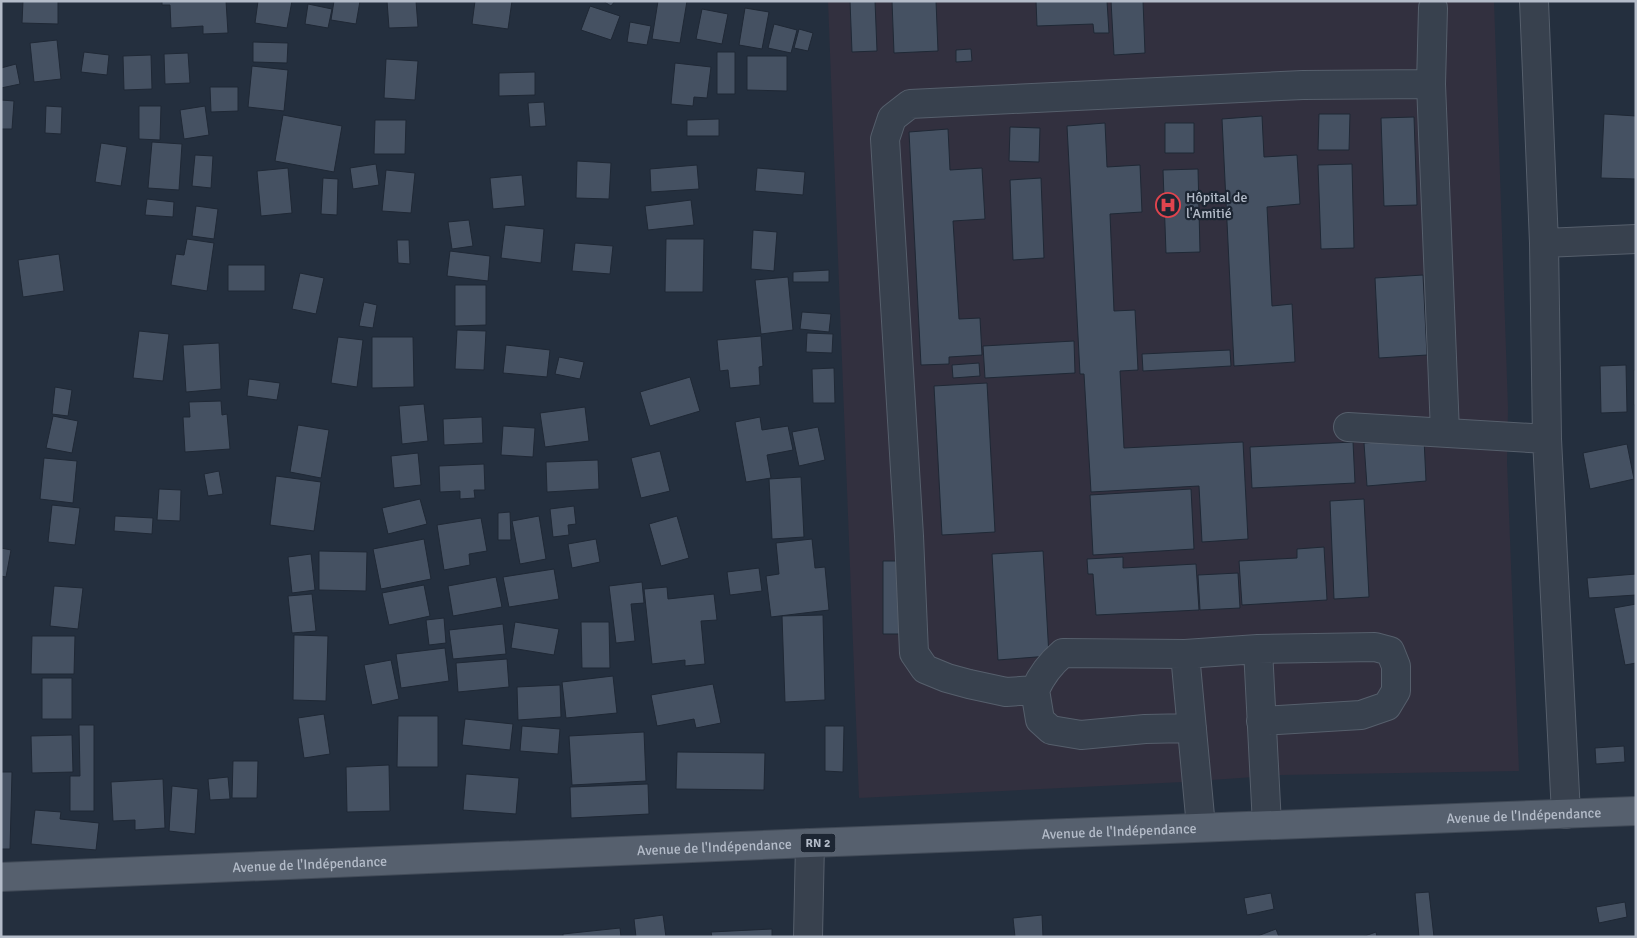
<svg xmlns="http://www.w3.org/2000/svg" width="1637" height="938" font-family="Signika,sans-serif">
<style>
.medical{fill:#32303f}
.building{fill:#455162;stroke:#1f2835}
.lines{fill:none;stroke-linecap:round;stroke-linejoin:round}
.minor-casing{stroke:#565f6c;stroke-width:30}
.major-casing{stroke:#414a57;stroke-width:30}
.minor{stroke:#38414e;stroke-width:28}
.major{stroke:#56606e;stroke-width:28}
.labels{text-anchor:middle;dominant-baseline:central;stroke-width:4.5;stroke-linejoin:round;paint-order:stroke}
.shield{fill:#1d2633;stroke:#878f9c;stroke-width:1}
.shield-label{font-size:12px;font-weight:bold;fill:#b4bcc9}
.poi-label{font-size:14px;fill:#b4bcc9;stroke:#1d2633;text-anchor:start}
.street-label{font-size:14px;fill:#b4bcc9;stroke:#1d2633}
</style>
<rect width="100%" height="100%" fill="#242f3e"/>
<path class="medical" d="M828 1H1494L1508 408 1507 462 1519 771 1281 775 1183 782 859 798Z"/>
<path class="building" d="M23 1H58V24L22 23Z
M162 1H226L228 33 203 34V26L171 28 170 5H162Z
M258 1H292L287 28 255 23Z
M334 1H360L356 24 331 20Z
M387 1H416L418 27 389 28Z
M475 1H512L508 29 472 24Z
M603 1H615L611 6Z
M658 1H687L680 43 652 39Z
M850 1H875L877 51 852 52Z
M892 1H936L938 51 894 53Z
M1036 1H1107L1109 33H1094L1093 24 1037 26Z
M1111 1H1143L1145 53 1114 55Z
M308 4 332 9 328 28 305 24Z
M590 6 620 16 611 40 581 30Z
M745 8 769 12 762 49 739 45Z
M702 9 728 14 722 44 696 39Z
M630 22 651 26 647 45 627 42Z
M774 24 797 30 791 53 768 48Z
M799 29 813 33 808 51 794 48Z
M57 40 61 79 34 82 30 43Z
M253 42 288 43 287 63 253 62Z
M971 49 972 61 956 62V50Z
M84 52 109 55 107 75 81 72Z
M717 52H735V94H717Z
M188 53 190 83 165 84 164 54Z
M151 55 152 89 124 90 123 56Z
M747 56H787V91L747 90Z
M386 59 418 61 415 100 384 98Z
M675 63 711 67 707 98 694 97 693 106 671 104Z
M16 64 20 84 1 88V68Z
M252 66 288 70 284 111 248 107Z
M535 72V95L499 96V73Z
M210 87H238V111L211 112Z
M1 100 14 101 12 129H1Z
M544 102 546 126 530 127 528 103Z
M46 106 62 107 61 134 45 133Z
M139 106H161L160 140 139 139Z
M205 106 209 135 184 139 180 110Z
M1319 114H1350L1349 150H1318Z
M1604 114 1636 116V179L1601 178Z
M283 115 342 126 334 172 275 161Z
M1262 116 1264 157 1297 155 1300 204 1267 207 1272 306 1292 304 1295 362 1234 366 1222 119Z
M1414 117 1417 205 1384 206 1381 118Z
M719 119V136H687V120Z
M375 120H406L405 154H374Z
M1105 123 1107 167 1140 165 1142 212 1110 214 1114 311 1135 310 1138 370 1120 371 1124 448 1243 442 1248 539 1202 542 1199 486 1091 492 1084 374H1080L1067 126Z
M1165 123H1194V153H1165Z
M1010 127 1040 128 1039 162 1009 161Z
M948 129 950 170 982 168 985 219 953 221 959 319 980 318 982 355 949 357V364L921 365 909 132Z
M152 142 182 144 179 190 148 188Z
M101 143 127 147 121 186 95 182Z
M195 155 213 156 211 188 192 186Z
M577 161 611 163 609 199 576 198Z
M376 164 379 185 353 189 350 168Z
M1352 164 1354 248 1321 249 1318 165Z
M697 165 699 189 651 192 650 169Z
M288 168 292 213 261 216 257 171Z
M757 168 805 172 803 195 755 191Z
M1198 169 1200 252 1166 253 1163 170Z
M386 170 415 173 411 213 382 211Z
M522 175 525 206 493 209 490 178Z
M323 178 338 179 337 215 321 214Z
M1041 178 1044 258 1013 260 1010 180Z
M147 199 174 202 173 217 145 215Z
M691 200 694 225 648 230 645 206Z
M196 206 218 209 214 239 192 236Z
M469 220 473 246 452 249 448 222Z
M505 225 544 229 541 263 501 258Z
M753 230 777 232 774 271 751 269Z
M187 239 214 243 207 291 171 285 176 254 184 255Z
M666 239H704L703 292H665Z
M397 240H409L410 264 398 263Z
M575 243 613 246 610 274 572 271Z
M450 251 490 256 488 281 447 276Z
M59 254 64 291 23 297 18 260Z
M228 265H265V291H228Z
M829 270V282H793V272Z
M300 273 324 278 316 314 292 309Z
M1423 275 1427 355 1379 358 1375 278Z
M788 277 793 330 761 334 755 280Z
M455 285H486V325L455 326Z
M364 302 377 305 373 328 359 326Z
M802 312 831 314 829 332 800 329Z
M457 330 486 331 484 370 455 369Z
M139 331 169 334 163 381 133 378Z
M807 333 833 334 832 353 806 352Z
M761 336 763 366 759 367 760 385 730 388 728 370 720 371 717 340Z
M338 337 363 340 357 387 331 383Z
M372 337H413L414 387 372 388Z
M1074 341 1075 373 985 378 983 346Z
M219 343 221 389 186 392 183 345Z
M506 345 550 350 547 377 503 373Z
M1230 350 1231 366 1143 371 1142 354Z
M559 357 584 362 580 379 555 374Z
M979 363 980 376 953 378 952 365Z
M1626 365 1627 412 1601 413 1600 366Z
M834 368 835 403H813L812 369Z
M1634 370H1636V405H1634Z
M690 377 700 411 650 426 640 392Z
M249 379 280 383 277 400 247 396Z
M987 383 995 532 942 535 934 386Z
M55 387 72 390 68 416 52 414Z
M221 401 222 415 227 414 230 449 185 452 183 417H190L189 402Z
M424 404 428 441 402 444 399 406Z
M585 407 589 441 545 447 540 413Z
M53 416 78 421 72 453 46 448Z
M482 417 483 443 444 445 443 419Z
M760 417 762 430 788 426 793 450 767 455 771 478 746 482 735 422Z
M298 425 329 430 321 478 290 472Z
M503 426 535 428 533 457 501 455Z
M818 427 825 460 799 466 792 432Z
M1424 439 1426 481 1367 486 1364 443Z
M1353 442 1355 483 1252 488 1250 447Z
M1627 444 1634 479 1590 489 1583 453Z
M660 451 670 491 641 498 631 458Z
M418 453 421 485 394 488 391 456Z
M44 458 77 461 73 503 40 499Z
M598 460 599 489 547 492 546 462Z
M484 464 485 490H474L475 498 460 499V491L440 492 439 466Z
M219 471 223 494 208 496 204 474Z
M276 476 321 482 314 531 270 525Z
M801 477 804 537 772 539 769 479Z
M159 489 181 490 180 521 157 520Z
M1191 489 1194 549 1093 555 1090 495Z
M420 499 427 524 388 534 382 508Z
M1364 499 1369 597 1334 599 1330 501Z
M52 505 80 508 75 545 48 542Z
M574 506 576 524 568 525 569 535 553 537 550 509Z
M510 512 511 540H498V513Z
M115 516 153 518 152 534 114 531Z
M539 516 546 559 520 564 512 521Z
M677 516 689 558 661 566 649 524Z
M481 518 487 551 469 554 470 565 444 570 437 525Z
M424 539 431 579 381 589 373 549Z
M596 539 600 562 572 568 568 544Z
M812 539 815 568 825 567 829 610 771 617 766 576 779 574 776 543Z
M1324 547 1327 600 1242 605 1239 561 1297 558V549Z
M1 548 11 550 6 577 1 576Z
M319 551 367 552 366 591 319 590Z
M1043 551 1049 656 998 660 992 554Z
M311 554 315 590 292 593 288 557Z
M1123 557V568L1196 564 1199 610 1096 615 1093 574H1088L1087 559Z
M883 561H900V634H883Z
M759 568 762 591 730 595 727 572Z
M554 569 559 599 509 607 503 577Z
M1238 573 1240 608 1200 610 1198 575Z
M1636 574V595L1589 598 1587 578Z
M496 577 502 607 453 616 448 586Z
M642 582 644 603 631 604 635 641 616 643 609 586Z
M424 585 430 616 389 625 382 593Z
M54 586 83 588 78 629 50 626Z
M667 587 668 599 714 594 717 620 701 621 705 664 685 666V660L652 664 644 589Z
M312 594 316 631 292 633 288 596Z
M1636 604V663L1625 665 1614 608Z
M823 615 825 700 785 702 782 616Z
M444 618 446 643 429 645 426 620Z
M515 622 559 629 554 655 511 648Z
M581 622H609L610 668H582Z
M503 624 506 654 453 659 449 630Z
M294 635 328 636 326 701 293 700Z
M32 636H75L74 674H31Z
M445 648 449 681 401 688 396 654Z
M507 659 509 687 458 692 456 663Z
M391 660 399 699 372 705 364 665Z
M613 676 617 713 566 718 562 682Z
M42 678H72V719H42Z
M713 684 721 723 696 728 694 719 657 726 651 695Z
M560 685 561 717 518 720 517 687Z
M324 714 330 754 304 758 298 718Z
M398 716H438V767H397Z
M465 719 513 724 510 750 462 745Z
M79 725H94V811H70V776H80Z
M522 726 560 729 558 754 520 751Z
M825 726H844L843 772 825 771Z
M644 732 646 781 572 785 569 736Z
M72 735 73 772 32 773 31 736Z
M1624 746 1625 762 1596 764 1595 748Z
M677 752 765 753 764 790 676 789Z
M233 761H258L257 798H232Z
M389 765 390 811 347 812 346 767Z
M1 772H12L10 849H1Z
M466 774 519 778 516 814 463 810Z
M228 777 230 799 210 800 208 779Z
M163 779 165 828 135 830V820L113 821 111 782Z
M648 784 649 814 571 818 570 787Z
M172 786 198 789 195 834 169 831Z
M35 810 61 812 60 819 99 823 96 850 31 844Z
M1429 892 1434 937H1419L1415 893Z
M1271 893 1274 909 1247 915 1244 898Z
M1625 902 1627 917 1599 923 1596 907Z
M663 915 666 937H636L634 919Z
M1042 915 1043 937H1015L1013 918Z
M620 928 621 937H563V934Z
M772 929V937H712L711 932Z
M1276 929 1279 937H1255Z
M1376 932 1377 937H1362Z"/>
<g class="lines">
<defs>
<path id="minor" d="M1534 1 1544 243 1547 439 1566 814
M1433 8 1431 84 1445 432
M1544 243 1636 239
M1348 427 1547 439
M1258 649 1267 825
M1185 654 1201 827
M1035 690 1040 720 1051 730 1081 735 1145 729 1192 728
M1261 721 1361 715 1387 706 1396 691V666L1390 651 1375 647 1258 649 1185 654 1063 653C1050 664 1042 674 1035 690L1006 692 969 684 947 678 925 669 914 653 909 536 885 139 892 118 910 104 1303 85 1431 84
M808 937 810 843"/>
<g id="major">
<path id="s1" d="M1 877 810 843 1636 811"/>
</g>
</defs>
<use href="#minor" class="minor-casing"/>
<use href="#major" class="major-casing"/>
<use href="#minor" class="minor"/>
<use href="#major" class="major"/>
</g>
<defs>
<symbol id="hospital-ring" viewBox="-11 -11 22 22"><circle r="9.5" fill="#1d2633" stroke="#e0444e" stroke-width="1.5"/><path d="M-5-5h3v3.5h4V-5h3V5h-3V1.5h-4V5h-3Z" fill="#e0444e"/></symbol>
</defs>
<g fill-rule="evenodd">
<use href="#hospital-ring" x="1154" y="191" width="28" height="28"/>
</g>
<g class="labels">
<rect class="shield" x="800.5" y="833.5" width="35" height="19" rx="4"/>
<g class="shield-label">
<text x="818" y="843">RN 2</text>
</g>
<g class="poi-label">
<text x="1186" y="197">Hôpital de<tspan x="1186" dy="16">l'Amitié</tspan></text>
</g>
<g class="street-label">
<text stroke="none"><textPath href="#s1" startOffset="1524">Avenue de l'Indépendance</textPath></text>
<text stroke="none"><textPath href="#s1" startOffset="1119">Avenue de l'Indépendance</textPath></text>
<text stroke="none"><textPath href="#s1" startOffset="714">Avenue de l'Indépendance</textPath></text>
<text stroke="none"><textPath href="#s1" startOffset="309">Avenue de l'Indépendance</textPath></text>
</g>
</g>
<rect width="1637" height="938" fill="none" stroke="#b4bcc9" stroke-width="5"/>
</svg>
